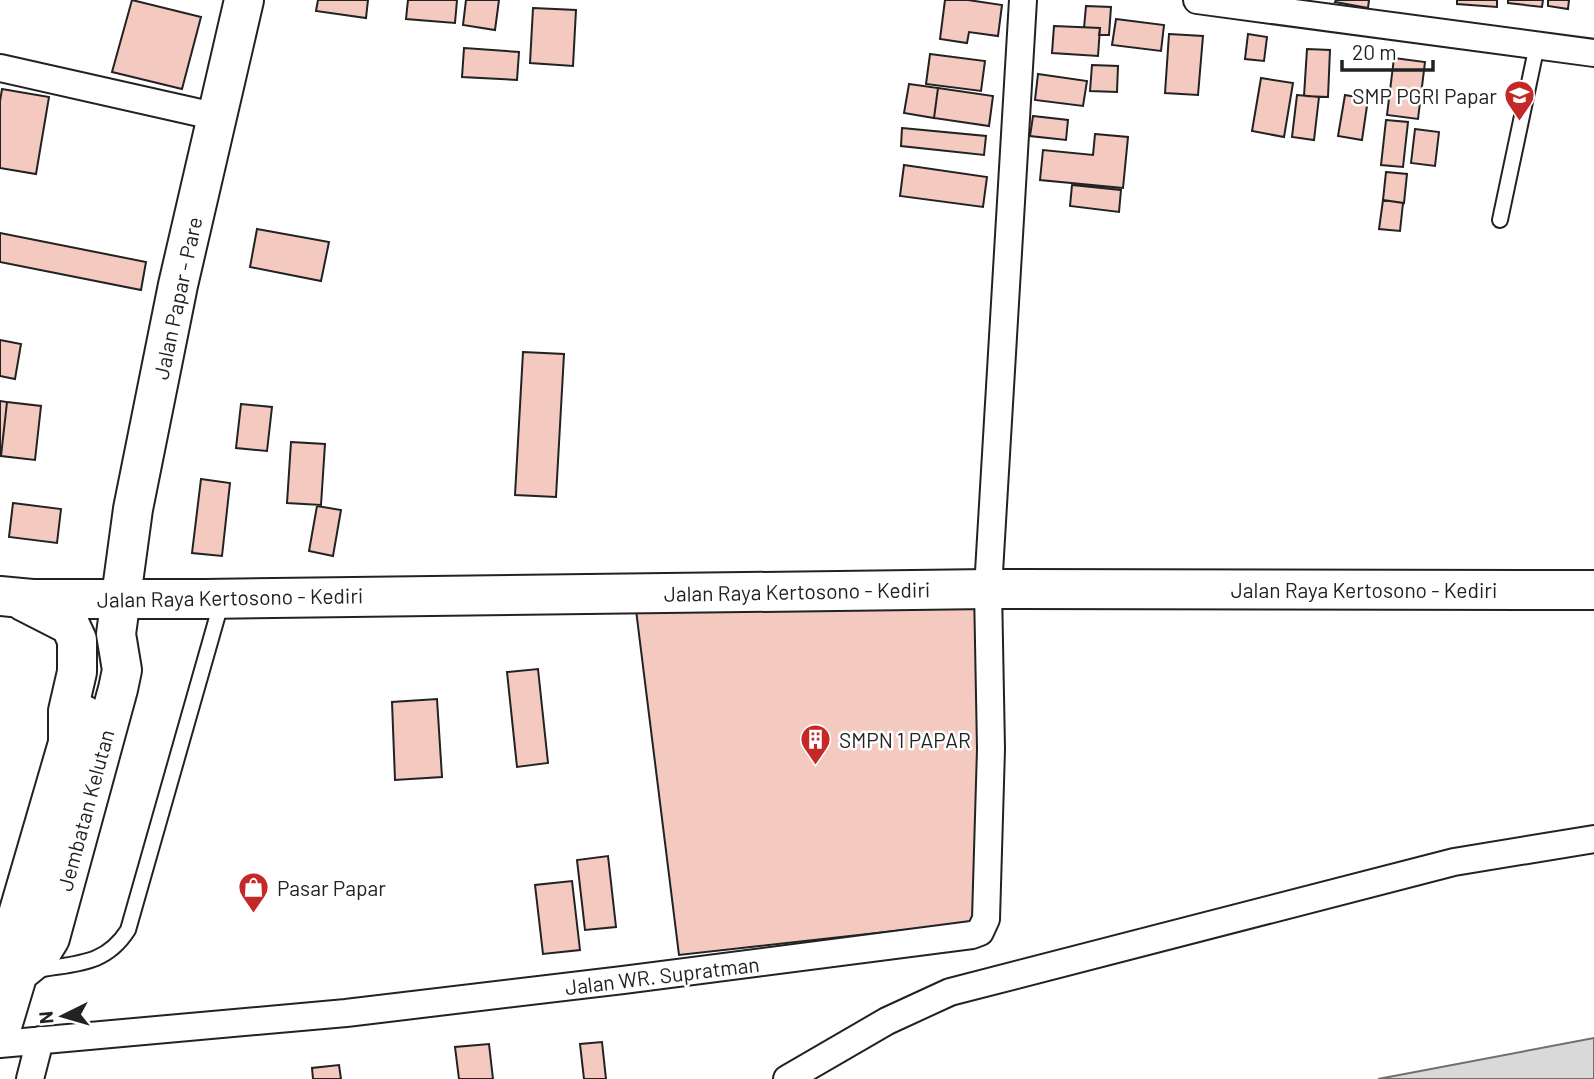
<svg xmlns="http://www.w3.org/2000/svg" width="1594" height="1079" font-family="Barlow,sans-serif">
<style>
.water{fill:#d9d9d9;stroke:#6f6f6f;stroke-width:2}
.building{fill:#f3c9c0;stroke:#222;stroke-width:2}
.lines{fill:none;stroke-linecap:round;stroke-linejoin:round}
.lane-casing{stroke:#222;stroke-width:18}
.street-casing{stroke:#222;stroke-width:30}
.secondary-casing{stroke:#222;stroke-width:42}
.highway-casing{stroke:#222;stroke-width:42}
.lane{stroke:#fff;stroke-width:14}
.street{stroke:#fff;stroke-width:26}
.secondary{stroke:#fff;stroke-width:38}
.highway{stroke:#fff;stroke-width:38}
.labels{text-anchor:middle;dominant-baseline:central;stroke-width:5;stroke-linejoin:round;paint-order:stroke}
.poi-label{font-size:21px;fill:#222;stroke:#fff;text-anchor:start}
.street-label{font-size:21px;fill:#222;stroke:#fff}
</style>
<rect width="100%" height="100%" fill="#fff"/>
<path class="water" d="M1594 1038V1079H1378Z"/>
<path class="building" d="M132 0 201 17 182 89 112 72Z
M318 0H368L366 18 316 11Z
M408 0H457L455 23 406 19Z
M466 0H499L495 30 463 25Z
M945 0H968L1002 5 998 36 969 32 967 43 940 39Z
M1336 0H1369L1368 8 1335 2Z
M1457 0H1497V7L1457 4Z
M1508 0H1543L1542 7 1508 3Z
M1548 0H1569L1568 9 1548 6Z
M1086 6 1111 7 1109 35H1099L1100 28H1084Z
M533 8 576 10 573 66 530 63Z
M1116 19 1164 25 1161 51 1112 45Z
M1054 26 1100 28 1098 56 1052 53Z
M1169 34 1203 36 1198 95 1165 93Z
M1248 34 1267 37 1264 61 1245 59Z
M464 48 519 52 517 80 462 77Z
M1307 49 1330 50 1328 97 1304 96Z
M930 54 985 61 981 91 926 84Z
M1394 58 1425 62 1418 119 1387 115Z
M1092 65 1118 66 1117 92 1090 91Z
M1038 74 1087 81 1083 106 1035 100Z
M1261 78 1293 83 1284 137 1252 131Z
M909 84 938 88 934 118 904 113Z
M938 88 993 96 989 126 934 118Z
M2 89 49 97 36 174 0 168V101Z
M1297 95 1319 97 1314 140 1292 137Z
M1345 95 1368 99 1362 140 1338 136Z
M1033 116 1068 120 1066 140 1030 136Z
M1386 120 1408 122 1403 167 1381 165Z
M902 128 986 136 984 155 901 146Z
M1415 129 1439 132 1435 166 1411 163Z
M1095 134 1128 137 1123 188 1040 180 1043 150 1093 155Z
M904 165 987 177 983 207 900 196Z
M1386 172 1407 174 1404 203 1383 200Z
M1072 185 1121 190 1119 212 1070 206Z
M1383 200 1403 203 1400 231 1379 229Z
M257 229 329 242 321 281 250 267Z
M0 233 146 262 141 290 0 262Z
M0 340 21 344 15 379 0 376Z
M523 352 564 354 556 497 515 495Z
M0 401 7 402 1 456H0Z
M7 402 41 406 35 460 1 456Z
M241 404 272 407 267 451 236 448Z
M291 442 325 444 321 505 287 503Z
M201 479 230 483 222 556 192 553Z
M13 503 61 509 57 543 9 537Z
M317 506 341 510 333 556 309 551Z
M979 603 976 922 679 955 636 610Z
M538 669 548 763 517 767 507 672Z
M437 699 442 777 395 780 392 702Z
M608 856 616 927 585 930 577 860Z
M572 881 580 950 543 954 535 885Z
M602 1042 606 1079H584L580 1044Z
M489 1044 493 1079H459L455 1047Z
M339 1065 341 1079H313L312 1068Z"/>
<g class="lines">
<defs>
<path id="lane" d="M1500 220 1537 45
M37 970C75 963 105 966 128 930L222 600"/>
<path id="street" d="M1197 0 1594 53
M0 68 218 117
M0 1044 346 1013 623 980 972 935 980 932 986 919 991 749 988 589 1023 0
M30 1079 40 1040
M787 1079 887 1021 950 992 1454 862 1594 839"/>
<path id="secondary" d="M18 973 39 956 50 938 118 689 122 670 116 634 133 509 178 285 244 0
M0 1033 18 973 13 950 14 928 68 743 84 715"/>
<path id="highway" d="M0 596 32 599H204L988 589 1594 590
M23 601 70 625 77 640V672L68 711V743"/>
</defs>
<use href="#lane" class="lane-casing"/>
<use href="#street" class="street-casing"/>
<use href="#secondary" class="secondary-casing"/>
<use href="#highway" class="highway-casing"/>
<use href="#lane" class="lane"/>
<use href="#street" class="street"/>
<use href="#secondary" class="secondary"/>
<use href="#highway" class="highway"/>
</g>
<defs>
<symbol id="school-pin" viewBox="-11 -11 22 30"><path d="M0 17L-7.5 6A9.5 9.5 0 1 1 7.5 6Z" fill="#c62828" stroke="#fff"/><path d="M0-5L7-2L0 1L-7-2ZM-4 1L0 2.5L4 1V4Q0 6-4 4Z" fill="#fff"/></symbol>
<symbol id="building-pin" viewBox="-11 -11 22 30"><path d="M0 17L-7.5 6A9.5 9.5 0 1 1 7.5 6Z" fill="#c62828" stroke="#fff"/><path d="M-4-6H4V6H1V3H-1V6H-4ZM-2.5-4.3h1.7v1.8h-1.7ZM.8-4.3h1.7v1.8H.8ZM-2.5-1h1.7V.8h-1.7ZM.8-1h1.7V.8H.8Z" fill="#fff"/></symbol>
<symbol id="shop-pin" viewBox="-11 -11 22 30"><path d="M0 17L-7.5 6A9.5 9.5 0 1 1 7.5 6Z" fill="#c62828" stroke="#fff"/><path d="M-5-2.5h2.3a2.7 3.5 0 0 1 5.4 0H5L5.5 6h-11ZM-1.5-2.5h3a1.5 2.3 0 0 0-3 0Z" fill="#fff"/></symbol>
</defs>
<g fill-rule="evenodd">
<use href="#school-pin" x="1502" y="78" width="35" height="47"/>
<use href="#building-pin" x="798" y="722" width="35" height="47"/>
<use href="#shop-pin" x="236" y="870" width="35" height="47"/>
</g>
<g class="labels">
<g class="poi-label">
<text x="1497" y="95" text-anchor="end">SMP PGRI Papar</text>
<text x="839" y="739">SMPN 1 PAPAR</text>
<text x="277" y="887">Pasar Papar</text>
</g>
<g class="street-label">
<text transform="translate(177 298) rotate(-78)">Jalan Papar - Pare</text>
<text x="1364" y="589">Jalan Raya Kertosono - Kediri</text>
<text transform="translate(797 591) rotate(-1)">Jalan Raya Kertosono - Kediri</text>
<text transform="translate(230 597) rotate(-1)">Jalan Raya Kertosono - Kediri</text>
<text transform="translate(85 810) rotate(-75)">Jembatan Kelutan</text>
<text transform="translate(662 975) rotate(-7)">Jalan WR. Supratman</text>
</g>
</g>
<g transform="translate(63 1016) rotate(265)" stroke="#ffffff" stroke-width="5" paint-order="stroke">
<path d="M0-5L12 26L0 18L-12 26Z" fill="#222222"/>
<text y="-10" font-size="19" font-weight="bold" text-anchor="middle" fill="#222222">N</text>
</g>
<path d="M1342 60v10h91v-10" fill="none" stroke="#222222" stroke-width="3.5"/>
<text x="1352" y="60" font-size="21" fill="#222222" stroke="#ffffff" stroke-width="5" paint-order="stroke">20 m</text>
</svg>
